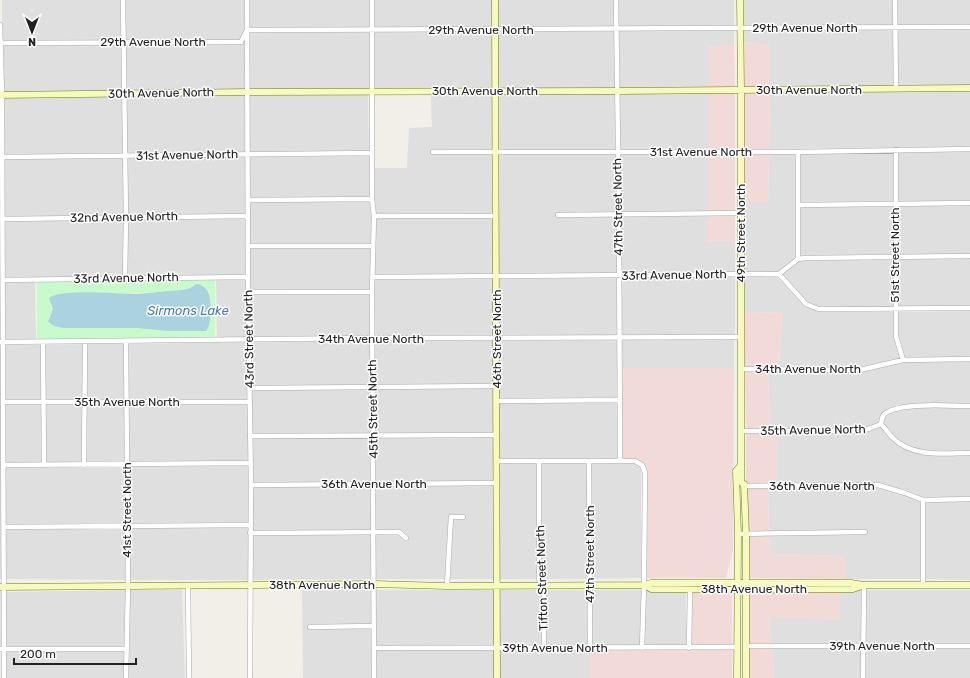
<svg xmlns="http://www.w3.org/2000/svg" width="970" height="678" font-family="Rubik,sans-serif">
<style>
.residential{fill:#e0dfdf}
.commercial{fill:#f2dad9}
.park{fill:#c8facc;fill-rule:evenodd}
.water{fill:#aad3df}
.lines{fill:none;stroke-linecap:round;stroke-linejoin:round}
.street-casing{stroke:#a9a9a9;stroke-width:5.5}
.secondary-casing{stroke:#707d05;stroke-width:7}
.street{stroke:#fff;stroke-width:4.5}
.secondary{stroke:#f7fabf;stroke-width:6}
.labels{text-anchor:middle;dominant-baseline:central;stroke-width:3;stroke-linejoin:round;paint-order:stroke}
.street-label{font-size:12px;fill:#222;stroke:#fff}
.water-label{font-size:13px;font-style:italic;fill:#4a7aab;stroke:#fff}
</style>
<rect width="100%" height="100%" fill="#f2efe9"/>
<path class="residential" d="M2 0H121V40L2 41Z
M126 0H245V29L240 40H126Z
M250 0H370V28H249Z
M374 0H493V27L374 28Z
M497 0H614V27H498Z
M619 0H734V26L618 27Z
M744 0H893L894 25 744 26Z
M898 0H970V24L898 25Z
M970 29V87L898 88V30Z
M734 30V44L708 48V88L620 89 619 31Z
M744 30H894V88H770V45L744 42Z
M614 31 615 89H498V32Z
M370 32V89L250 90 249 33Z
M374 32H493V89H374Z
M245 39 246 90 127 91 126 45 241 44Z
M122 45 123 91 4 93 2 46Z
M770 92H970V147L769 149Z
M615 93V150H498V94Z
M620 93H708V149L620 150Z
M246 94V152L127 153V96Z
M250 94H368L369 151 250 152Z
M431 94H493L494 150 431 149V154H494V214L376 213 374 199V168H407L409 128 432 127Z
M123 96V153L4 155V97Z
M898 152H970V201H897Z
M893 153V201L800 202V154Z
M498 154H615L617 212 555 213 556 217 617 216V274H499Z
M620 154H708V211L621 212Z
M769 154H796L795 258 778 272H744V202H768Z
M369 156 370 197H250V157Z
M246 157V214L128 215 127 158Z
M123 158 124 215 5 217 4 159Z
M370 201 372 216 371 243H250V202Z
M970 205V254H897V206Z
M893 206V254L800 256V207Z
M621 216H708V242L725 240 735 242V272L621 274Z
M246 218V275L127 276 128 219Z
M376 218H494L495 274 375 275Z
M124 219 123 276 5 278V221Z
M250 248H371L370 290H250Z
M970 258V306L898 307 897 259Z
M893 259 894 307H818L807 302 782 275 798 261Z
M735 277V335H621V278Z
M744 277H778L804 305 818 312H894V337L900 358 860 367H779L782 312 744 313Z
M617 278V335L498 336 499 279Z
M246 279 247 337 217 338 216 280Z
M495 279 494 336H374L375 280Z
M35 282 36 339 6 340 5 283Z
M250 294 370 295V336L251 337Z
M970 311V357H904L898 336V312Z
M734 339V368H621V340Z
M617 340V397L499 398 498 341Z
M370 341V385L252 386 251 342Z
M374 341H494L495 384 374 385Z
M247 342 248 400 129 399 128 344Z
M83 344V399H45V345Z
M87 344H124V399H87Z
M0 345H1L2 527 1 579H0Z
M6 345H41V399H6Z
M903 362H970V404H912L897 405 885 411 881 415 880 422 861 429H770L768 372H860Z
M370 389 371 433 252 434V390Z
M374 389H495V433H375Z
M617 402V459H499V403Z
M6 404H41L42 463H5Z
M45 404H83L82 462H46Z
M87 404H124L125 462H87Z
M129 404 248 405V461L129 462Z
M912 408H970V451L922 450 905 444 895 437 884 423 885 418 888 415 898 410Z
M881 427 893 441 904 449 914 453 926 455H970V497H924L906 490 878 483H777V433L861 434Z
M495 437V481L376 482 375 438Z
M371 438V482H253L252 439Z
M537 463V579H499V464Z
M541 463H587V579H541Z
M635 463 640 467 641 469V578L592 579 591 464Z
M248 466V522L129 523V467Z
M125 467V523L6 524 5 468Z
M371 486V530L252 531 253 487Z
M376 486H495V579H450L453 519H465V515H452L449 517 445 579H376L375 534H399L407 541 409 538 399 529 375 530Z
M768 488H878L904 495 921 501V579H845L844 556 771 554 769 536 867 534V530L769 531Z
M970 501V580L925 579V502Z
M125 527V580L5 579 6 529Z
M129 527H248V580H130Z
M371 534 372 579 252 580 253 535Z
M125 590V647H6L5 592Z
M130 590H182L185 678H129Z
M302 590H372V624L308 625V629H372V678H303Z
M376 590H495V645L376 646Z
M499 590H542V646L499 645Z
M546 590H587L588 645 546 646Z
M592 590H642L640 645H592Z
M646 590 686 592 687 645H644Z
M862 590V643L772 644 769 616 840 620 839 591Z
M866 590H970V644L866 643Z
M0 592H1L2 647H0Z
M772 648H862L861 678H774Z
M866 648H970V678H866Z
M376 650H495V678H376Z
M499 650H589V678H499Z
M125 651 124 678H6V652Z"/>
<path class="commercial" d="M744 42 770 45V88H744Z
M734 44 735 88H708V48Z
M735 92V149H708V93Z
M744 92H770L769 149H744Z
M708 154H735V211H708Z
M744 154H769L768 202H744Z
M708 216H735V242L725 240 707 242Z
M782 312 779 367H745L744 313Z
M621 368H734L733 550 726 578H646L644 464 636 459H627L622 457Z
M745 372H768L770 429H746Z
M746 433H777V483L746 484Z
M747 488H768L769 531H748Z
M749 536H769L771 554 844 556 845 579 750 578Z
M839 591 841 620 769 617 772 644H748L749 593Z
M692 592 732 593V645H691Z
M772 648 774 678H749L748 649Z
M589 650H732V678H589Z"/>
<path class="park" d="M215 280V338L37 340V282ZM196 284C200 284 207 288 209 293 212 300 212 326 206 331H168L136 328H62L50 324 49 318 53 308 50 297C73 289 99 293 123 293 139 294 154 292 169 291 178 290 188 290 196 284Z"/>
<path class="water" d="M196 284C200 284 206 287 208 292 212 299 212 326 206 331H168L136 328H62L54 326 48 322 53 309 49 298C60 288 120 294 138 294 148 293 159 292 169 291 178 290 188 291 196 284Z"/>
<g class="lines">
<defs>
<path id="street" d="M123 0 126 217 125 278
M247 0 248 292 251 485 250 678
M372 0V199L374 216 372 292 374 678
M616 0 619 214 620 461
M895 0 896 89
M0 25 2 95 4 678
M0 43 241 42 247 30 970 27
M896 150V336L903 360
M433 152H798L970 149
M2 157 372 153
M248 200 372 199
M798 205 970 203
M558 215 741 213
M374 216H496
M2 219 248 216
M248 246H373
M798 259V152
M779 274 806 304 818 309 970 308
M373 277 779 274 798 259 806 258 970 256
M3 280 248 277
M248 292H372
M0 342 372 338 741 337
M43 342 44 465
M126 342 128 586 126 678
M742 369 860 370 903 360 970 359
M250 388 497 386
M496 401 619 400
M4 402H250
M881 424C885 428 889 434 893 438 913 458 945 453 970 453
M741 431H861L871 428 881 424C882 419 882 415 886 413 902 402 950 406 970 406
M250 436 497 435
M497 461H635L642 465 645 472 644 585 642 648
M539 461V580L544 586V648
M589 461 590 648
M3 465 250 463
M84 465 85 342
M251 485 497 483
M744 486 878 485 905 493 923 500 970 499
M4 527 250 525
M250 533 399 532 406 538
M738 534 865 532
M923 584V500
M188 585 189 678
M447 586 451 517H463
M310 627 374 626
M746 646H970
M374 648 737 647
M689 648 690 590
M0 649H127
M863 678 864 585"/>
<path id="secondary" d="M495 0 497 678
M740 0 741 90V481L744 486
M0 95 248 92 617 91 970 88
M744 484 746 534V678
M644 585 651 589 747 590 853 589 862 586
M0 587 374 584 447 586 644 585 651 583H851L864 585H970
M737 678 738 534 736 471 741 465"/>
</defs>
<use href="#street" class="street-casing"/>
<use href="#secondary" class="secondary-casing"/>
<use href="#street" class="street"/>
<use href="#secondary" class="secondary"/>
</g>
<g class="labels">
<g class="street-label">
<text x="805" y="28">29th Avenue North</text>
<text x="481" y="30">29th Avenue North</text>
<text x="153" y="42">29th Avenue North</text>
<text x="809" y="90">30th Avenue North</text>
<text x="485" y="91">30th Avenue North</text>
<text transform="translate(161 93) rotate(-1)">30th Avenue North</text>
<text x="701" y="152">31st Avenue North</text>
<text transform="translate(187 155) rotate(-1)">31st Avenue North</text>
<text transform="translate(618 207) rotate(-91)">47th Street North</text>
<text transform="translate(124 217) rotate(-1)">32nd Avenue North</text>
<text transform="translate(741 233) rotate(-90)">49th Street North</text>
<text transform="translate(895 255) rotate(-90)">51st Street North</text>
<text transform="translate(674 275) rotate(-1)">33rd Avenue North</text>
<text transform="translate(126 278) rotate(-1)">33rd Avenue North</text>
<text transform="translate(249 339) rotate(-91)">43rd Street North</text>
<text x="371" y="339">34th Avenue North</text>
<text transform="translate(497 339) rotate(-90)">46th Street North</text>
<text x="808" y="369">34th Avenue North</text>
<text x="127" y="402">35th Avenue North</text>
<text transform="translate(373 409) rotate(-91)">45th Street North</text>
<text transform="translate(813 430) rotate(-1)">35th Avenue North</text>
<text x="374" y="484">36th Avenue North</text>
<text x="822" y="486">36th Avenue North</text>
<text transform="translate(127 510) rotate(-90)">41st Street North</text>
<text transform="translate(590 554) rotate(-90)">47th Street North</text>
<text transform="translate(542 578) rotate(-92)">Tifton Street North</text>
<text x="322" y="585">38th Avenue North</text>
<text x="754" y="589">38th Avenue North</text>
<text x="882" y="646">39th Avenue North</text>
<text x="555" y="648">39th Avenue North</text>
</g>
<g class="water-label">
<text x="188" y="310">Sirmons Lake</text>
</g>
</g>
<g transform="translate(32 32) rotate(180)" stroke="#ffffff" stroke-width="3" paint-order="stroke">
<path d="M0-3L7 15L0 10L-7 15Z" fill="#222222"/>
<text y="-6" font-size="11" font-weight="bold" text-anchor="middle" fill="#222222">N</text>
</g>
<path d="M14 658v6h122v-6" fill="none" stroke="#222222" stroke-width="2"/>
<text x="20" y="658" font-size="12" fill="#222222" stroke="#ffffff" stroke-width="3" paint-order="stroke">200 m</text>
</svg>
